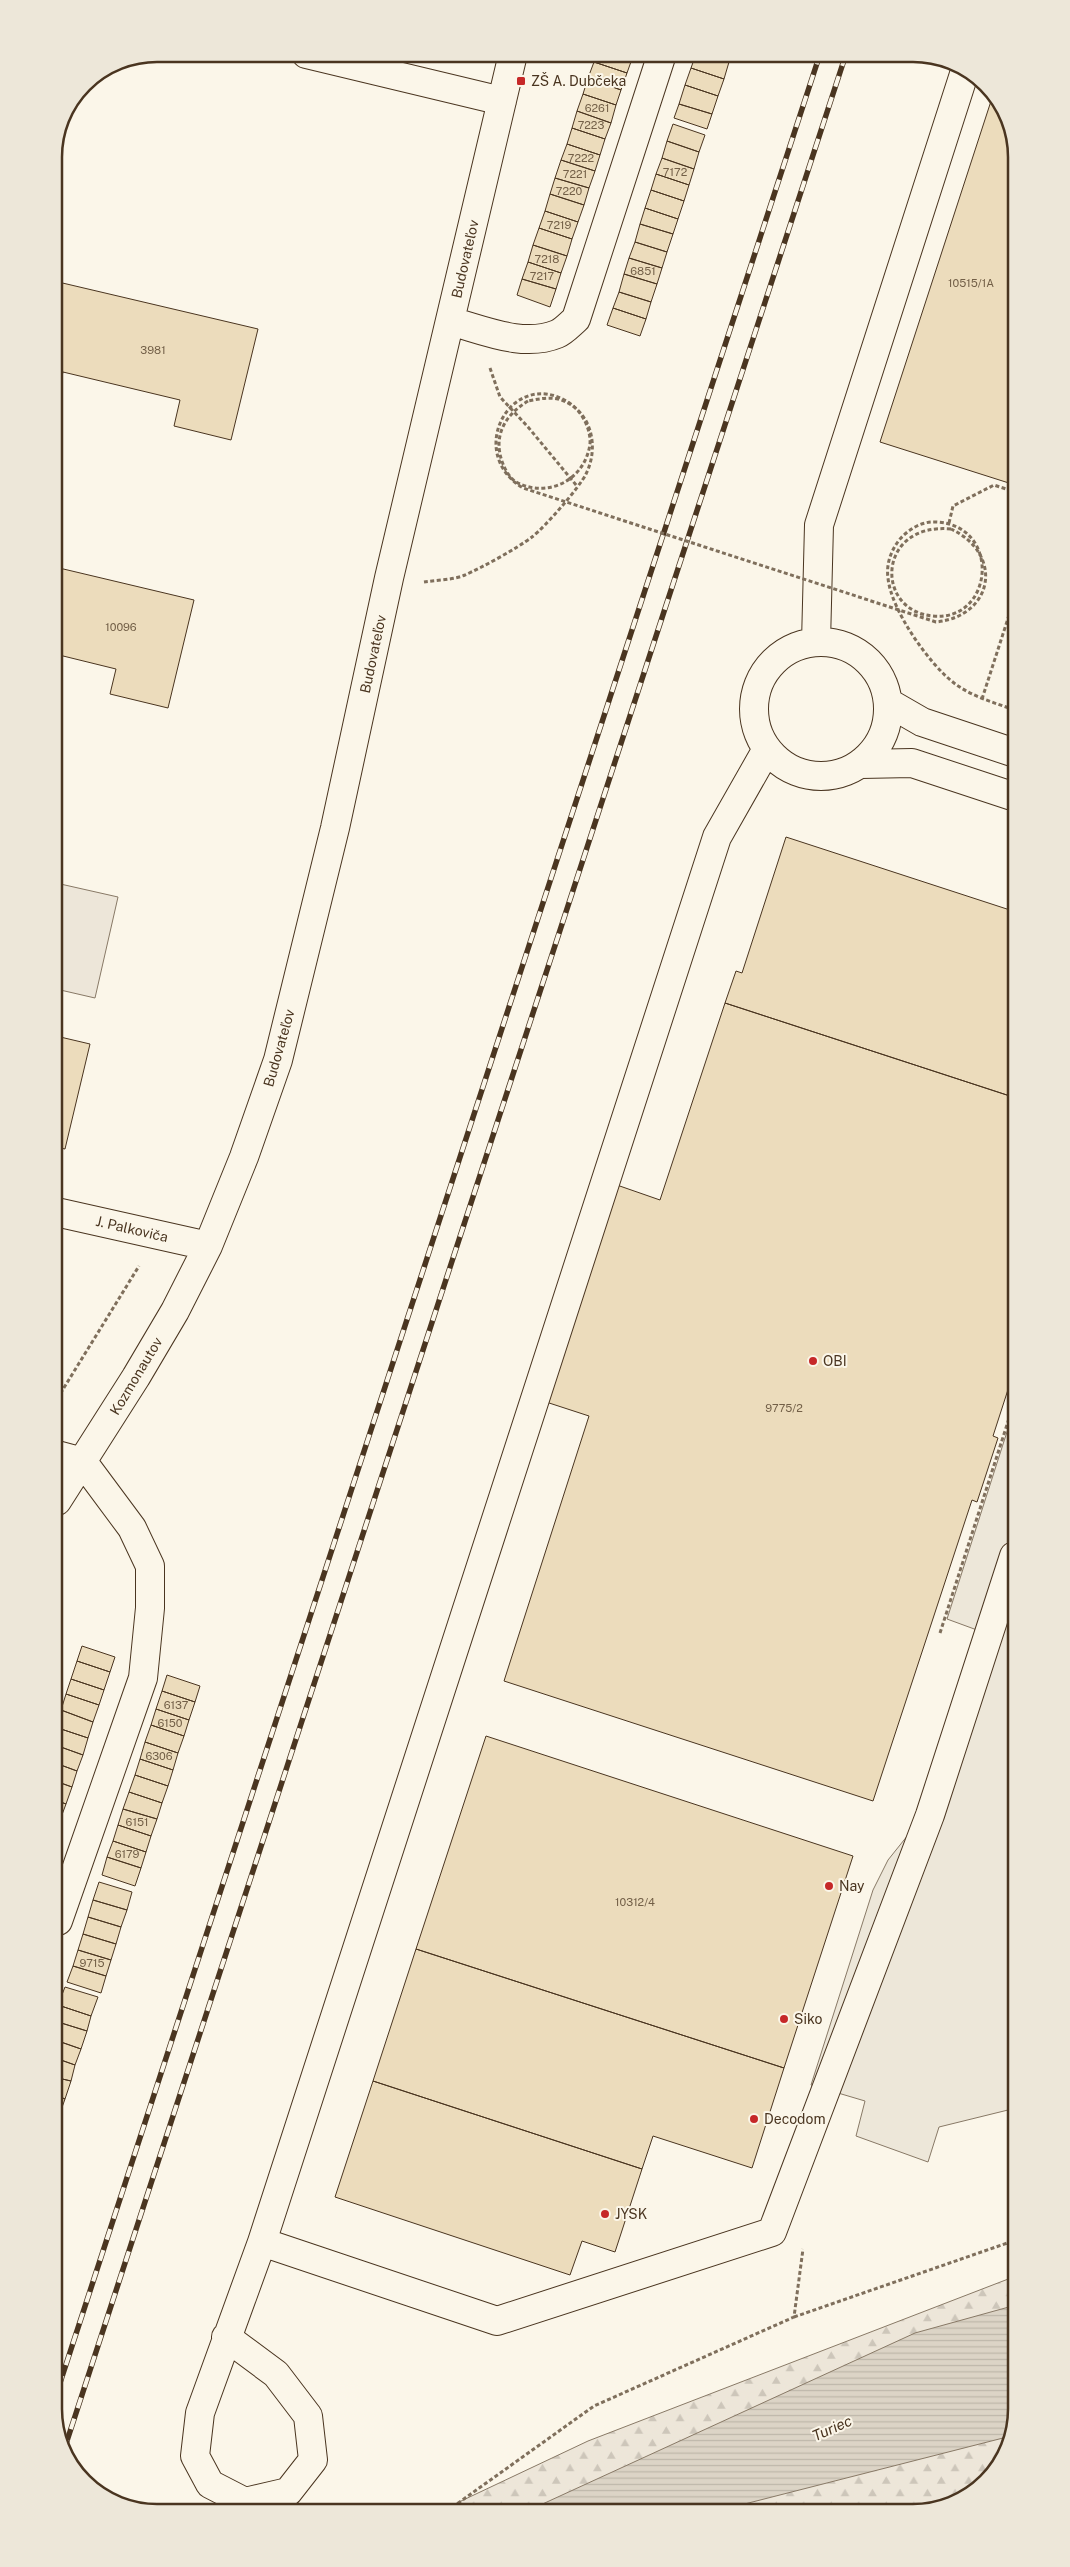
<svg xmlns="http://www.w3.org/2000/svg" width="1070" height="2567" font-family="'Public Sans',sans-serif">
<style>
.forest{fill:url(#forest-firs);stroke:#887966}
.garden{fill:#ede6d9;stroke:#887966}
.parking{fill:#ede7d9;stroke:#887966}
.water{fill:url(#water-rules);stroke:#887966}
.building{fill:#ecdcbc;stroke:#4a3520}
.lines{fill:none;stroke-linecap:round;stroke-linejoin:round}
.minor-casing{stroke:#4a3520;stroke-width:30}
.path{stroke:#7f6f5c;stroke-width:3;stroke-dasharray:4 2.5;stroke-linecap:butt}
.minor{stroke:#fbf6e9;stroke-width:28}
.rail-casing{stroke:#4a3520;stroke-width:5.5}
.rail{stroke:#fbf6e9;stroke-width:4;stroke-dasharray:11;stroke-linecap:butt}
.path-bridge{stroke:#7f6f5c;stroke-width:3;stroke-dasharray:4 2.5;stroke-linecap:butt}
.poi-dot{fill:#c62828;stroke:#fbf6e9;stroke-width:2}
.labels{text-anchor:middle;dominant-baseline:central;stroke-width:4;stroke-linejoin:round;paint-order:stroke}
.number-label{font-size:11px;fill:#725f47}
.poi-label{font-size:14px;fill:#4a3520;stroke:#fbf6e9;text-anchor:start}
.street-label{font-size:14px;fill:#4a3520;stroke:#fbf6e9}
.water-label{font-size:15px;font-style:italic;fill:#4a3520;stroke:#fbf6e9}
.rim{fill:none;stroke:#4a3520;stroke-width:2.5}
</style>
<defs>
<pattern id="forest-firs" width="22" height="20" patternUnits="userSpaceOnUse" patternTransform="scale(1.25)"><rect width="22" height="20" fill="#ede6d9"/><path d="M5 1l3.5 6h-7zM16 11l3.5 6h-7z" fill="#cdc6ba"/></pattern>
<pattern id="water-rules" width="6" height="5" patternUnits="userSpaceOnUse" patternTransform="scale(1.25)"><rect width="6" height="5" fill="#dcd4c6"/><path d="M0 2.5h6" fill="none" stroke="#beb7aa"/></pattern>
</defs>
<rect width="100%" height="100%" fill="#fbf6e9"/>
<path class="forest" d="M1016 2276V2410L995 2473 946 2508 440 2511 588 2441Z"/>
<path class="garden" d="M56 883 118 897 95 998 56 989Z"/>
<path class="parking" d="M1014 1410 1016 2129 1008 2110 939 2127 928 2162 856 2136 865 2101 811 2085 873 1890 888 1860 912 1830 977 1630 947 1619Z"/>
<path class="water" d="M1016 2305V2410L1007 2437 725 2509 533 2511 536 2507 915 2333Z"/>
<path class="building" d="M596 54H627L633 56 627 73 594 62Z
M696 54H706L729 62 724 79 691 68Z
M706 54H732L729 62Z
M594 62 627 73 621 90 588 78Z
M691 68 724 79 718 96 685 85Z
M588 78 621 90 616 105 583 94Z
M685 85 718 96 712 114 679 104Z
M583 94 616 105 611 123 577 111Z
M992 98 1011 124 1012 484 880 442Z
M679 104 712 114 707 129 674 118Z
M577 111 611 123 605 139 572 128Z
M673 124 705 135 699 152 667 141Z
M572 128 605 139 600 155 567 144Z
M667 141 699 152 694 169 662 158Z
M567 144 600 155 595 171 561 160Z
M662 158 694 169 689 185 656 174Z
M561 160 595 171 589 188 555 178Z
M656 174 689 185 684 201 651 190Z
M555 178 589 188 584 205 550 194Z
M651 190 684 201 678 219 645 208Z
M550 194 584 205 578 222 545 211Z
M645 208 678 219 673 234 640 224Z
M545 211 578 222 572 239 539 228Z
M640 224 673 234 667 252 635 242Z
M539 228 572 239 567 256 533 245Z
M635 242 667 252 662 268 629 258Z
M533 245 567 256 561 273 528 262Z
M629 258 662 268 657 284 624 274Z
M528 262 561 273 556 289 522 279Z
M624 274 657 284 651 302 619 292Z
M522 279 556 289 550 307 517 295Z
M54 281 258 329 231 440 174 426 180 400 63 372 57 397H55Z
M619 292 651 302 646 319 613 308Z
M613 308 646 319 640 336 607 325Z
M55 567 194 600 168 708 110 694 116 669 55 654Z
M786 837 1013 911V1097L725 1003 736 971 742 973Z
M725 1003 1013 1097 1014 1371 993 1436 998 1438 977 1502 972 1500 873 1801 504 1681 589 1416 543 1401 614 1184 660 1200Z
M56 1036 90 1044 65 1149 56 1147Z
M82 1646 115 1657 110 1672 77 1661Z
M77 1661 110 1672 104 1690 71 1679Z
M167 1675 200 1686 195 1702 162 1691Z
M71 1679 104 1690 99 1705 66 1694Z
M162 1691 195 1702 189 1720 156 1709Z
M66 1694 99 1705 93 1722 61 1710Z
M156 1709 189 1720 184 1736 151 1725Z
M61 1710 93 1722 88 1738 58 1728Z
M151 1725 184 1736 178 1753 145 1742Z
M58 1728 88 1738 83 1755 58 1746Z
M486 1736 853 1856 784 2068 416 1949Z
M145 1742 178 1753 173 1770 140 1759Z
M58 1746 83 1755 77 1771 58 1764Z
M140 1759 173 1770 168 1786 135 1775Z
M58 1764 77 1771 72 1787 58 1782Z
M135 1775 168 1786 162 1803 129 1792Z
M58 1782 72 1787 66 1804 58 1801Z
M129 1792 162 1803 157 1819 123 1809Z
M58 1801 66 1804 60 1820 58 1819Z
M123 1809 157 1819 151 1836 118 1825Z
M118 1825 151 1836 146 1852 113 1841Z
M113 1841 146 1852 141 1868 107 1857Z
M107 1857 141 1868 135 1886 102 1875Z
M99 1882 132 1892 127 1910 93 1900Z
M93 1900 127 1910 121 1927 88 1917Z
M88 1917 121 1927 116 1944 83 1934Z
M83 1934 116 1944 111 1960 78 1950Z
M416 1949 784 2068 752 2168 653 2136 642 2169 373 2081Z
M78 1950 111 1960 106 1976 73 1966Z
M73 1966 106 1976 101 1993 67 1982Z
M65 1987 98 1997 91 2016 58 2005Z
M58 2005 91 2016 87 2031 58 2022Z
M58 2022 87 2031 81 2049 58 2041Z
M58 2041 81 2049 75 2065 58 2059Z
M58 2059 75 2065 71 2081 58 2078Z
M58 2078 71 2081 65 2099 58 2096Z
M373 2081 642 2169 615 2252 582 2241 570 2275 335 2197Z
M58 2096 65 2099 60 2113H58Z"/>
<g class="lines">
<defs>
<path id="minor" d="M306 54 502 101
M450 321C484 330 523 348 557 334 564 331 570 324 576 319L662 54
M754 709a67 67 0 1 1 134 0a67 67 0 1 1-134 0Z
M816 642 819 525 965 71
M889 703 922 722 1012 752
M861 764 912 763 1012 796
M56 1212 208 1246
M57 1455 83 1462 132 1528 150 1566V1608L143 1678 58 1921
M57 1501 136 1377 175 1311 208 1246 244 1157 278 1060 335 828 389 578 513 54
M262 2242 497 2321 772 2232 930 1815 1014 1556
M226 2337 276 2374 308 2416 313 2460 288 2492 245 2502 210 2484 195 2456 200 2413 262 2242 717 837 767 749"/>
</defs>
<use href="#minor" class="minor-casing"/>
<path class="path" d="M490 368 500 397 528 427 577 486
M949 523 953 506 994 485 1012 491
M951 529C877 522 874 611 933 616 994 622 1002 525 936 522 922 521 909 529 900 539 891 550 886 564 888 578 891 610 929 664 954 683 971 696 992 702 1012 709
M424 582C437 580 453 580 465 575 483 567 516 549 532 537 545 527 579 488 586 474 600 446 591 408 558 399 548 397 538 399 528 401
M982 699 1012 606
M57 1399 139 1266
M940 1633 1014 1403
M794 2317 1016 2240
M447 2511 594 2406 794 2317 803 2249"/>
<use href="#minor" class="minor"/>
<defs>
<path id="rail" d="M59 2386 820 54
M64 2450 846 54"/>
</defs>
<use href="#rail" class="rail-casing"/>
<use href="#rail" class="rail"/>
<path class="path-bridge" d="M528 401C505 415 492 436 503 464 505 470 511 479 516 482 548 499 585 480 590 444 591 428 581 410 568 402 512 367 464 452 523 488L936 622C994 616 1004 554 951 529"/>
</g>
<g class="poi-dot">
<rect x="516" y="76" width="10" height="10" rx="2.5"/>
<circle cx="813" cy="1361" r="5"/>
<circle cx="829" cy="1886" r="5"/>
<circle cx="784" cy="2019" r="5"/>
<circle cx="754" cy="2119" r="5"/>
<circle cx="605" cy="2214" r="5"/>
</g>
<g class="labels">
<g class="number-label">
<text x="597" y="108">6261</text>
<text x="591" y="125">7223</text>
<text x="581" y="158">7222</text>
<text x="675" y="172">7172</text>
<text x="575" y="174">7221</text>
<text x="569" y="191">7220</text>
<text x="559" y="225">7219</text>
<text x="547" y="259">7218</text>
<text x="643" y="271">6851</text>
<text x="542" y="276">7217</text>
<text x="971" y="283">10515/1A</text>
<text x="153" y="350">3981</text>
<text x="121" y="627">10096</text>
<text x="784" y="1408">9775/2</text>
<text x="176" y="1705">6137</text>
<text x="170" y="1723">6150</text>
<text x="159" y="1756">6306</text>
<text x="137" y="1822">6151</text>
<text x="127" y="1854">6179</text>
<text x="635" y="1902">10312/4</text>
<text x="92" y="1963">9715</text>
</g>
<g class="poi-label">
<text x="531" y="81">ZŠ A. Dubčeka</text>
<text x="823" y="1361">OBI</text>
<text x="839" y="1886">Nay</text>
<text x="794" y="2019">Siko</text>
<text x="764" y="2119">Decodom</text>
<text x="615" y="2214">JYSK</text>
</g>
<g class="street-label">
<text transform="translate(465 259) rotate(-77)">Budovateľov</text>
<text transform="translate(373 654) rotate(-78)">Budovateľov</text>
<text transform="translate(279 1048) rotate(-74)">Budovateľov</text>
<text transform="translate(132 1229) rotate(13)">J. Palkoviča</text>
<text transform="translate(136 1376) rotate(-59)">Kozmonautov</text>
</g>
<g class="water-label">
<text transform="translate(832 2428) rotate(-24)">Turiec</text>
</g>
</g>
<path d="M0 0H1070V2567H0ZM157 62H913A95 95 0 0 1 1008 157V2409A95 95 0 0 1 913 2504H157A95 95 0 0 1 62 2409V157A95 95 0 0 1 157 62Z" fill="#ede7d9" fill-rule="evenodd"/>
<path class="rim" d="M157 62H913A95 95 0 0 1 1008 157V2409A95 95 0 0 1 913 2504H157A95 95 0 0 1 62 2409V157A95 95 0 0 1 157 62Z"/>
</svg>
